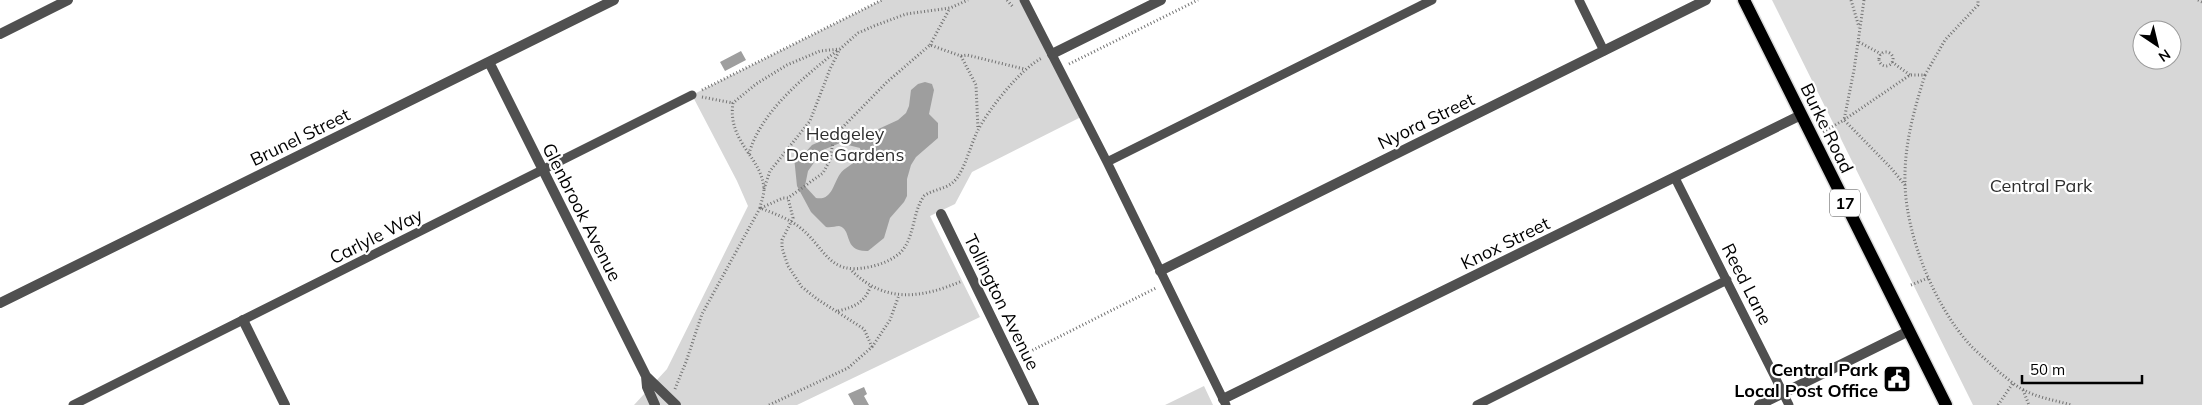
<svg xmlns="http://www.w3.org/2000/svg" width="2202" height="405" font-family="Mulish,sans-serif">
<style>
.green{fill:#d7d7d7;fill-rule:evenodd}
.water{fill:#9e9e9e;fill-rule:evenodd}
.lines{fill:none;stroke-linecap:round;stroke-linejoin:round}
.primary-casing{stroke:#dbdbdb;stroke-width:15}
.path{stroke:#727272;stroke-width:3;stroke-dasharray:1 2.5;stroke-linecap:butt}
.service{stroke:#505050;stroke-width:9}
.minor{stroke:#505050;stroke-width:10}
.primary{stroke:#000;stroke-width:12}
.labels{text-anchor:middle;dominant-baseline:central;stroke-width:4.5;stroke-linejoin:round;paint-order:stroke}
.shield{fill:#fff;stroke:#4c4c4c;stroke-width:1}
.shield-label{font-size:16px;font-weight:bold;fill:#000}
.street-label{font-size:18px;fill:#000;stroke:#fff}
.park-label{font-size:18px;fill:#2e2e2e;stroke:#fff}
.poi-label{font-size:18px;font-weight:bold;fill:#000;stroke:#fff;text-anchor:end}
</style>
<rect width="100%" height="100%" fill="#fff"/>
<path class="green" d="M882 0H1024L1083 116 972 172 955 204 930 216 980 317 797 405H634L667 369 748 206 737 181 692 95Z
M1772 0H2202V405H1973ZM2142 30H2172V60H2142Z
M1204 386 1213 405H1165Z"/>
<path class="water" d="M741 51 746 60 725 71 720 62Z
M925 82 932 84 934 90 929 114 938 123V138L916 157 911 165 907 179V196L904 202 890 218 884 238 868 251C842 252 853 229 839 226 835 226 831 228 826 227L811 212 797 186 794 157 804 154 812 145 830 137 847 134 861 137 898 120 906 113 909 106 911 90 918 84ZM840 143 860 148 859 159C853 164 844 168 840 174 833 184 832 201 816 198L805 186 808 171 823 150Z
M864 387 867 394 864 396 869 405H854L848 394Z"/>
<g class="lines">
<defs>
<path id="primary" d="M1744 0 1946 405"/>
</defs>
<use href="#primary" class="primary-casing"/>
<path class="path" d="M1007 0 1013 7
M1851 0 1859 27
M1864 0 1854 70 1844 120 1891 168 1905 185
M2198 0 2202 2
M1859 42 1881 54
M930 45 950 8
M1879 59a7 7 0 1 1 14 0a7 7 0 1 1-14 0Z
M961 56 976 85 978 129
M1892 62 1910 75
M1069 64 1198 0
M1925 75C1914 110 1904 145 1905 183 1906 236 1935 307 1971 346 1980 355 1990 363 1999 372 2007 378 2015 386 2024 390 2038 398 2055 400 2071 405
M702 90 882 0
M702 97 733 103
M1823 132 1844 120 1910 75H1925L1945 40 1978 5V0
M749 154C760 112 805 76 838 50
M764 189 770 171 810 121 830 69 840 49
M760 208C761 202 764 195 764 189 762 157 727 142 733 103L756 84 787 65 820 51 840 49 858 33 874 26 906 14 950 8 968 0
M761 208 783 198H788L823 173 830 160 834 136 838 132 887 82 930 45 961 56 967 55 1024 69
M852 271C886 304 922 298 962 281
M1911 285 1928 278
M838 311C854 307 865 303 871 285
M872 347 890 320 899 295
M1023 355 1156 288
M675 389 686 362 702 314 760 208C773 213 787 218 798 226 826 247 827 276 869 267 880 265 892 260 900 253 915 238 912 213 924 196 935 188 948 190 957 178 966 165 970 147 977 132 988 110 1020 69 1042 58
M2023 390 2029 405
M769 405 848 368 872 347 864 329 817 299 802 287 788 266 782 248V240L793 218 788 198
M1998 405 2013 383"/>
<path class="service" d="M1024 0 1107 162 1226 405
M1579 0 1604 51
M1107 162 1432 0
M1675 178 1789 405
M73 405 692 95
M1477 405 1727 280"/>
<path class="minor" d="M0 34 68 0
M1052 54 1161 0
M489 62 646 376 647 387 655 405
M941 214 1034 405
M1160 271 1706 0
M0 303 614 0
M243 320 285 405
M646 376 676 405
M1223 399 1801 115
M1759 405 1909 331"/>
<use href="#primary" class="primary"/>
</g>
<defs>
<symbol id="civic-square" viewBox="-11 -11 22 22"><rect x="-9" y="-9" width="18" height="18" rx="4" fill="#000" stroke="#fff"/><path d="M-.6-6.5H3V-4.5H.6V-3L4-1V1h2V6H-6V1h2V-1L-.6-3ZM-1.2 2.5V6h2.4V2.5Z" fill="#fff"/></symbol>
</defs>
<g fill-rule="evenodd">
<use href="#civic-square" x="1881" y="363" width="32" height="32"/>
</g>
<g class="labels">
<rect class="shield" x="1830" y="189.5" width="30" height="27" rx="4"/>
<g class="shield-label">
<text x="1845" y="203">17</text>
</g>
<g class="street-label">
<text transform="translate(1426 121) rotate(-26)">Nyora Street</text>
<text transform="translate(1827 128) rotate(64)">Burke Road</text>
<text transform="translate(300 137) rotate(-26)">Brunel Street</text>
<text transform="translate(582 212) rotate(63)">Glenbrook Avenue</text>
<text transform="translate(376 236) rotate(-27)">Carlyle Way</text>
<text transform="translate(1505 243) rotate(-26)">Knox Street</text>
<text transform="translate(1747 284) rotate(63)">Reed Lane</text>
<text transform="translate(1002 302) rotate(64)">Tollington Avenue</text>
</g>
<g class="park-label">
<text x="845" y="133">Hedgeley<tspan x="845" dy="21">Dene Gardens</tspan></text>
<text x="2041" y="185">Central Park</text>
</g>
<g class="poi-label">
<text x="1878" y="369">Central Park<tspan x="1878" dy="21">Local Post Office</tspan></text>
</g>
</g>
<g transform="translate(2157 45) rotate(145)"><circle r="24" fill="#ffffff" stroke="#999999"/>
<path d="M0-4L9 19L0 12L-9 19Z" fill="#000000"/>
<text y="-8" font-size="14" font-weight="bold" text-anchor="middle" fill="#000000">N</text>
</g>
<path d="M2022 375v8h120v-8" fill="none" stroke="#000000" stroke-width="2.5"/>
<text x="2030" y="375" font-size="15" fill="#000000" stroke="#ffffff" stroke-width="4" paint-order="stroke">50 m</text>
</svg>
